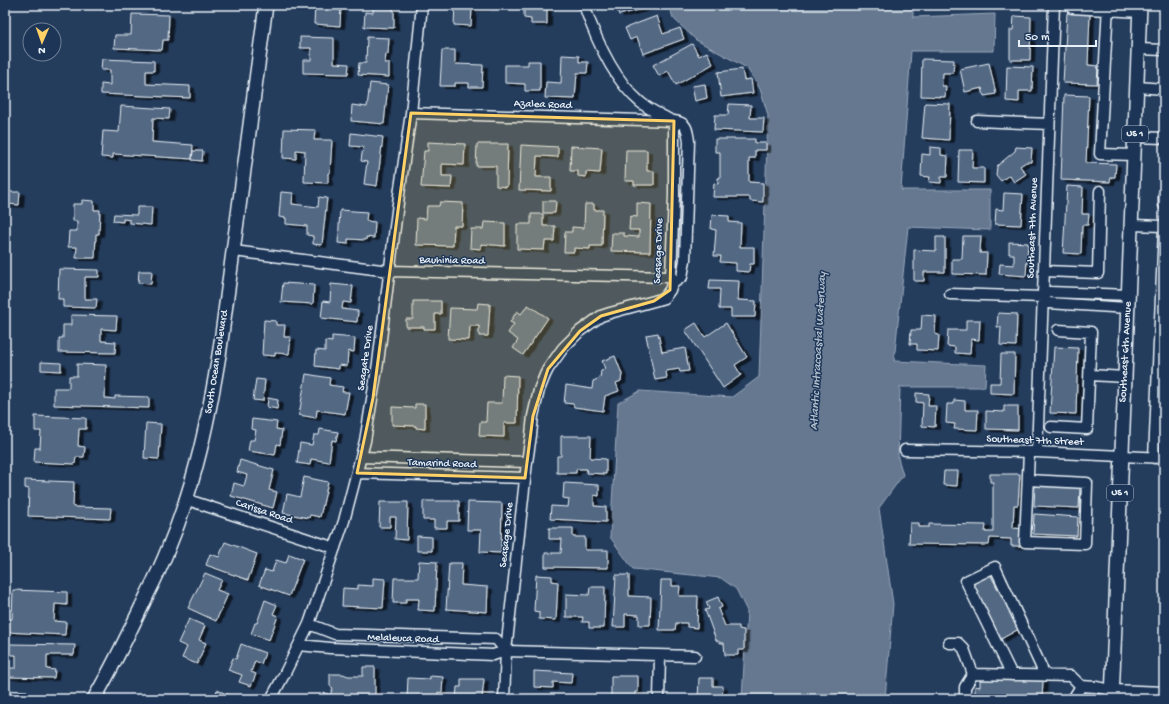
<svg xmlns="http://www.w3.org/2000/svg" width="1169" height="704" font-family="'Gochi Hand',sans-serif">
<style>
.water{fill:#657890;stroke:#99a8ba}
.building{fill:#536782;stroke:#e8f1f8;filter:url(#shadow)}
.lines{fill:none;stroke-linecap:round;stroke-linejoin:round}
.minor-casing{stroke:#e8f1f8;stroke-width:13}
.major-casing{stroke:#e8f1f8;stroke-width:16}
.minor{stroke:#1d3557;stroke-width:10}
.major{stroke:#1d3557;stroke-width:13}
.marked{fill:#ffd166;fill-opacity:0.2;stroke:#ffd166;stroke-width:3;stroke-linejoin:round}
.labels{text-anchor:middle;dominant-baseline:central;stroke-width:3;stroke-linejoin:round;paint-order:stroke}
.shield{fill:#1d3557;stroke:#abb9c8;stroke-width:1}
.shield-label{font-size:10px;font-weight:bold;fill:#e8f1f8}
.street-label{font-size:11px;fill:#e8f1f8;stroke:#1d3557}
.water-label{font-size:12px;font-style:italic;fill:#b4c1ce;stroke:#1d3557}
</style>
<defs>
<filter id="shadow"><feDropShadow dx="4.5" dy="2.5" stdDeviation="0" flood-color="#0009"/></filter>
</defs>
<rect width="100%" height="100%" fill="#253d5d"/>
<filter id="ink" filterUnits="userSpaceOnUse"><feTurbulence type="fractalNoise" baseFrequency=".025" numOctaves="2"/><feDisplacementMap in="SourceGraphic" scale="8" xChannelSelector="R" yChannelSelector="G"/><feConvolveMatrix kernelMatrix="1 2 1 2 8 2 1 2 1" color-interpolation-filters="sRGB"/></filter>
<g filter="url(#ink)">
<path class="water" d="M669 5H913V17L995 14 994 51H911L901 190H990V230L908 227 894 361 986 365 985 387H900L898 458 903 475 879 508 893 604 885 699H742L747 611 736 589 721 578 633 569 610 537 618 403 640 391 732 397 759 377 768 115 760 89 747 68 696 40 673 18Z"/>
<path class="building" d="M306 5H341L340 26 314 24 315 6Z
M373 5H392V9L394 10V28L364 27 365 12 373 13Z
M455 5H486V8H472L471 26 454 25Z
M529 5H547V24H531V19L524 18V9H529Z
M621 5H658L619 15 616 6Z
M1067 13 1090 14 1088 65 1098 66 1097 84 1063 83Z
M132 14 169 15 168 40H163L162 50 114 48 115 35H131Z
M657 16 663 34 680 28 684 39 643 54 637 37 630 40 625 28Z
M1014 16 1031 17 1030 60H1010V30H1013Z
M300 37 334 38V63L349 64 348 74 303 73V60H311V48H300Z
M367 37 389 38 388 54H386L385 63H389V77L358 75 359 63H366Z
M692 44 699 56 707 52 713 64 676 85 668 71 659 76 653 65Z
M442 50H455V64L483 65 482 87H469V83H455V86H440Z
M562 55 579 56V62H588L587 73H577L575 99 545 98 546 82 561 83Z
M102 59 154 61V71H146V84L190 86V98L101 94V84L110 85V70H101Z
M922 59 954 60 953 73H943L942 86H946L945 97 921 96Z
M528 61H540V91H525V84L505 83V65H528Z
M989 63 996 94 984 96 982 88 965 92 960 69Z
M1007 66 1033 67 1032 91H1019V102L1006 101Z
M742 69 744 80 751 79 753 93 721 97 718 72Z
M370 83 388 85 384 124 351 121 352 105 367 107Z
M705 84 707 98 695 101 692 86Z
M1064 95 1089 96 1086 163 1116 164 1115 177H1111L1110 182 1061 180Z
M925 103 950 104 949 140 922 138Z
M729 104 751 105 750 118H764L763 132 714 130 715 115H728Z
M121 106 170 109 169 119 153 118 152 142 193 145 192 159 113 154V158L101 157 103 131 119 132Z
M284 129 315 130 314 140H332L330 173H328V183L304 182 305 151 296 150V159L283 158Z
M351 133 383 137 377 186 364 184 367 162 361 161 363 147 350 146Z
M715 139H755V143H766V150H755V158H749V182L763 183V202L750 201V197H713L714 183 718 184V178H720V152H715Z
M428 142 465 144 464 165 442 164V176H452L451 188 421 187 424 151H428Z
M477 144H508L507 187 496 186V166H476Z
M521 145 558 147V157L537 156 536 177H551V191L519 190Z
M571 146 602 148 600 173 586 172V177L578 176V171H570Z
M930 147 941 148V155L948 156 947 177H941V183L929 182 930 177 921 176 922 154 930 155Z
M1016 147 1032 148 1031 162H1026L1020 166 1026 174 1014 182 1009 175 1001 181 996 175 997 166 1015 151Z
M626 150H647V171H654V185H634V181H625Z
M959 150H973L972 168H984V183L958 182Z
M193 151H203L202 161 192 160Z
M1067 186 1083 187 1082 214H1089L1088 225H1082L1081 254 1063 253Z
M8 192H20L19 205 7 204Z
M281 192 293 193 292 204 318 207 319 197 327 198 322 245 313 244V236L307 235V226L286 224V218L279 217Z
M1004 193 1023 194 1021 225 995 224 996 209 1003 210Z
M82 200 94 201V210H100L99 234H96L95 258H76L77 247H68L69 231H77V221H73V204H82Z
M543 201H556L555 213H543Z
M440 202 463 203 462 226H454L453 246 416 245 417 218 426 219 427 206H439Z
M637 203 651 204 650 252 611 251 612 233H624V236L639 237V230H629L630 216 637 217Z
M585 204H594V210H603L602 246H590V249L574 248V252H564L565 232H572V227L584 228Z
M137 207H152L151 225 130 223V220L123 219V222L113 221 114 214 137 215Z
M340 210 367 212 366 221 375 222 374 238 366 237V240L348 239V244L338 243Z
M531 214H543V226H555L554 241H545L544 250 517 249V224H531Z
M712 215 729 216V222L741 223 740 247H754V264H750L749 272 736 271V263L720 262 721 256H714L716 230 711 229Z
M484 222 505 223V246L481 244V249L470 248 471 229H483Z
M963 236H981L980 253H987L986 275 952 274V259H962Z
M936 237H945V272H924V281H914V250L936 251Z
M1009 242 1028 243 1026 276 999 274 1000 264 1014 265V254H1009Z
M59 269 99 270V277H85V299H97L96 308 63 307V299H58Z
M139 271H152L151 284 138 283Z
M710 280 739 281 738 300 756 301 755 317H731V309H719L720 289H709Z
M283 283 314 285 313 304 281 302Z
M331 284 353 286 351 303 343 302 342 309 358 311 357 322 321 318 323 301 330 302Z
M413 301H441V314H435V329H424V327H406V319H413Z
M478 303 490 304 488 336H479V326H470L469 340 448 339 450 308 477 309Z
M528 305 548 318 523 355 513 348 518 340 508 333 514 324 510 322 517 311 521 314Z
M998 313 1017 314 1016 346 1000 345 1001 327H997Z
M71 315 117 316 116 330 101 329V341L116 342 115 353 59 352V338H63V325H71Z
M922 315 936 316 935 334 939 335 938 351 917 350V344H910L911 330H921Z
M264 320 276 321V325H285L284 337H291L289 354 275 353V356L262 355Z
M966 320H980L979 340 971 339 970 354 955 353V347L947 346 948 330H966Z
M696 323 705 337 726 323 747 357 735 365 741 375 723 388 685 330Z
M658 333 662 352 685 348 689 371 680 372 679 369 666 371 667 378 655 380 646 335Z
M332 336 355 338 354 352 348 351 347 366 339 365V369L315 366 316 350 325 351V341L332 342Z
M1054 347 1078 348 1076 414 1050 413Z
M1001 354H1015L1014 394 990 393V383H1000Z
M615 356 622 374 621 381 616 383 619 391 605 396 603 411 574 407 573 404 564 403 566 385 592 389 593 381 600 378 601 371 605 369 602 361Z
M41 362 61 363V371L41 370Z
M77 364 106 365 105 398 115 399V396L149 397V408L54 405V388H69V376H77Z
M306 374 330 378 329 385 343 387 342 392H349L345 414 317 410 316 418 299 415Z
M503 375 518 376 517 423H504V437L479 436 480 422H486L487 403H502Z
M256 379 265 380 263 401 253 400Z
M916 393 929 394 928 406H936L935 427 922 426 923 403 916 402Z
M268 398 278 400 277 409 267 407Z
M954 400 965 401V410H978L977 430 954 429 955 424 946 423 947 404H954Z
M415 404H425V429L416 428V426L392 425V407L415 408Z
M1004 406H1018V430L986 429V411L1004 412Z
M35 416 86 418V429H79L78 446 85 447 84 457H76L75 464 34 462 35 448H40L41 431H35Z
M252 419 277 422 276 429 282 430 280 445 277 444 275 455 248 451 250 440H254L256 430 251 429Z
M146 423 161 424 159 459 144 458Z
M320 429 338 432 336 441 332 440 329 462 311 459 310 465 297 463 300 443 312 445 314 435H319Z
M561 436H591L590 458 606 459V474L586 473 587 469H576V473H557V456H561Z
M240 460 274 470 269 490 277 492 273 508 231 496 234 483 244 486 247 475 237 472Z
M944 471H958L957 486 943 485Z
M990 474H1020L1018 505H1014L1013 528 1024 529V538H1020V546H1011V539L990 538 989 545 909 544 910 523H919V527H929V524L986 525 985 532H993V482H990Z
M304 477 328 482 320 517 310 515 309 518 283 513 287 494 300 497Z
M25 480 74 482 73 507 111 508 110 519 28 516 29 489 25 488Z
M564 483 599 485V496L594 495V506L606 507V522L550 519 551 506 568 507 569 499 563 498Z
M1035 485 1080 488 1079 508 1034 506Z
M423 501H459V521H447V528H434V520H423Z
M380 502H408L407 540 395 539 396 517H390V527H379Z
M468 502 502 503 501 553 480 552 481 530H467Z
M1034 514 1078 517 1077 536 1033 534Z
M549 528H573V537H585V550H608V568L545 567V553H561L562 539H549Z
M417 536 432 537V551H417Z
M225 542 257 554 248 580 206 565 210 554 219 557Z
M289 554 303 559 289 596 259 585 265 570 272 572 276 560 286 563Z
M419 561 437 562 435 611 418 610 419 599H406V603H393L394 578H418Z
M449 563H462L461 585 488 587 487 612 446 609Z
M205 573 222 580 217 590 228 594 216 621 188 608Z
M990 574 1019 629 1001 639 972 584Z
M536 575 552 576V581L558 582 556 620 539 619V612L534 611Z
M616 575H629V596L651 597 650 625H639V615L625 614V627H613Z
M373 578 385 579 383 608 342 606 343 588 358 589V585L373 586Z
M661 580H672V586H680L679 596H698L697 628 687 627V623H676L675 630H659Z
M590 587H605L604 628H589V622H582L583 617H566V594L589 595Z
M13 590 67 592V605L55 604 54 621 66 622 65 635 5 632V619H12Z
M718 597 722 607 718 609 725 626H739V629L744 630V650H738V655H725L724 643H721L716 640 705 610 709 609 706 602Z
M265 600 277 605 273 614 278 616 269 640 251 634 255 623H257Z
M189 619 205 626 199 640 206 643 197 664 182 658 187 647 178 643Z
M9 644 75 645 74 655H47V669L55 670 54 678 7 677 8 668H16V655H9Z
M241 644 265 653 261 664 255 661 251 672 256 674 251 686 239 682 242 675 228 670 233 658 236 659Z
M363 667H375V699H322L324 692 330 695 333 688 330 686V674H343L348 676H363Z
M534 671 572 673 571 683 553 682V688L534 687Z
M430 676 443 677 442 693 438 692V699H407L408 678 430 679Z
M611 676H638V692H635V699H615V697H611Z
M699 678H713V686H723L722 699H698Z
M980 678 1043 681 1042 699H975V686L980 687Z
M461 679H484L482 699H456L457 687H461Z
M5 690 27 691V699H5Z
M217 690 239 699H214Z"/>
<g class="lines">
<defs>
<path id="minor" d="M584 5C595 37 614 80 640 102 649 110 662 115 672 121
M1108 5 1100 154 1134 155
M1072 8 1140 12
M1138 49 1164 50
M1137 87 1164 89
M411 113 674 121C688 123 687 130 689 141L685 260 682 277 672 284
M977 121 1049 124
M1135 137 1164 138
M1164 195V205
M1131 225 1164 226
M234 251 389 271 671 277
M1044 271 1098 273 1100 191
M950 294 1043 297 1049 292 1129 295
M1043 297 1048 303 1128 308
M1090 375 1125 377
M1051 427 1087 429 1091 332 1058 330
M905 450 1037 452 1164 458
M1037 452 1054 5
M361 457 527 462
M1154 458 1164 228
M357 473 525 478
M1028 480 1087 483 1085 544 1025 542 1029 452
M185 499 335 548
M309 624 335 634 496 639 506 651
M949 643H958L964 649 973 674
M299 645 330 648 493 655 506 651 695 656
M1012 675 966 581 995 567 1045 675
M271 699 285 673 309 624 344 521 365 441 378 363 399 195 411 113 422 5
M504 699 506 651 527 462 531 435 533 416 539 390 545 375 548 369 563 348 580 331 601 316 610 313 654 301 664 298 670 290 672 284 671 277 674 195V121
M659 699 660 656
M965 699V687L973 674 1071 676 1081 686 1096 687 1112 690 1164 692
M1073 699 1081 686"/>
<path id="major" d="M94 699C114 665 131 629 148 593 155 579 162 564 168 549 195 485 209 417 220 349L266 5
M1112 699 1140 5"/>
</defs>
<use href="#minor" class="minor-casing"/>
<use href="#major" class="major-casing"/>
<use href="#minor" class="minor"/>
<use href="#major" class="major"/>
</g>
</g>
<path class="marked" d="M411 113 674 121 670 290 654 301 601 316 580 331 548 369 533 416 525 478 357 473 373 398Z"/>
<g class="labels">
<g class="shield">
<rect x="1122" y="126" width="26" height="16" rx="3"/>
<rect x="1107" y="485" width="26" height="16" rx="3"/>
</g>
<g class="shield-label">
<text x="1135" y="134">US 1</text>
<text x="1120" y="493">US 1</text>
</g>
<g class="street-label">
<text transform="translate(543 105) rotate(2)">Azalea Road</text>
<text transform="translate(1033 228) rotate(-88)">Southeast 7th Avenue</text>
<text transform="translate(659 251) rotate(-88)">Seasage Drive</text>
<text transform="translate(452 261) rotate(1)">Bauhinia Road</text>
<text transform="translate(1126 352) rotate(-87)">Southeast 6th Avenue</text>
<text transform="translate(366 358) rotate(-82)">Seagate Drive</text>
<text transform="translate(217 362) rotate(-81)">South Ocean Boulevard</text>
<text transform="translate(1035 441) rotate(2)">Southeast 7th Street</text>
<text transform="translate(442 464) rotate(2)">Tamarind Road</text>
<text transform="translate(264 512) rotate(18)">Carissa Road</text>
<text transform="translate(507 535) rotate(-84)">Seasage Drive</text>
<text transform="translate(403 639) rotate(2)">Melaleuca Road</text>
</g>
<g class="water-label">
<text transform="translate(819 351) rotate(-87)">Atlantic Intracoastal Waterway</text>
</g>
</g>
<rect width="1169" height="704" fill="none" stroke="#1d3557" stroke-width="20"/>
<rect x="10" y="10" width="1149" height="684" fill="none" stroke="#e8f1f8" stroke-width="1.5" filter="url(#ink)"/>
<g transform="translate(42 42) rotate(182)"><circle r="19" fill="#1d3557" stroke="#6e8097"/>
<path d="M0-3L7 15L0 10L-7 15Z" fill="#ffd166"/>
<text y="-6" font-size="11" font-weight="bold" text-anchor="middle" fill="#e8f1f8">N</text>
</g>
<path d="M1019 40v6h77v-6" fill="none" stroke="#e8f1f8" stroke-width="2"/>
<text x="1025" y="40" font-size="12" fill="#e8f1f8" stroke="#1d3557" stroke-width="3" paint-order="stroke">50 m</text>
</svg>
